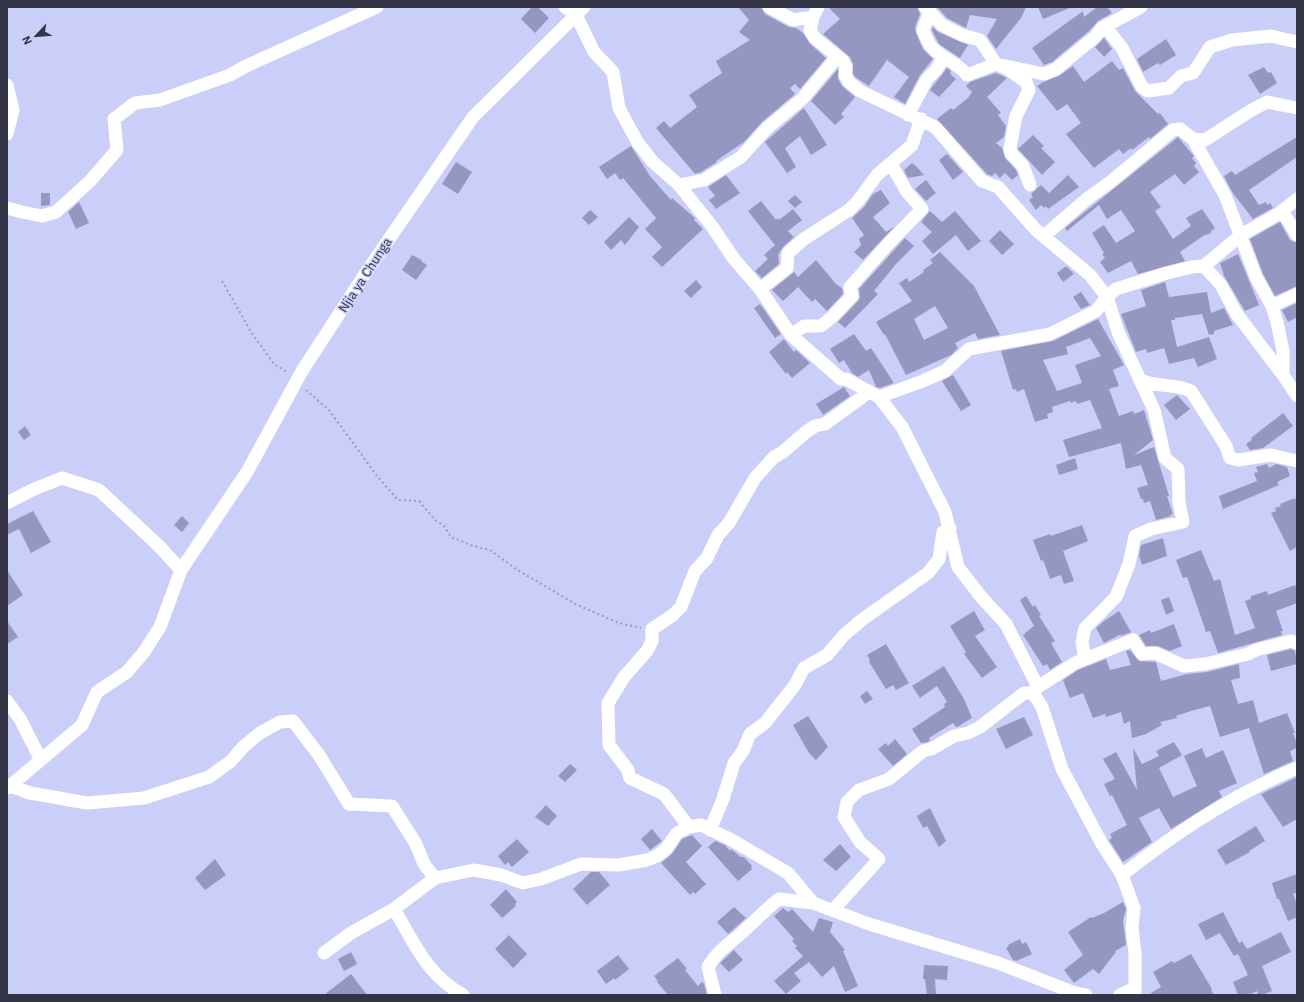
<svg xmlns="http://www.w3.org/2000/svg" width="1304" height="1002" font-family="'IBM Plex Sans',sans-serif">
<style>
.building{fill:#9498c0;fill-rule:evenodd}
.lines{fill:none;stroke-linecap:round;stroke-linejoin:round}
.path{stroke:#979bbc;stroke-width:2;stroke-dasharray:2 3;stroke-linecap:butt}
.minor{stroke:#fff;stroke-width:13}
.labels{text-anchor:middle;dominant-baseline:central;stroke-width:3;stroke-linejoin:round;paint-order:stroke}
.street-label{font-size:13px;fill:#333445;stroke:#cacff9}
</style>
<rect width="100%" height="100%" fill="#cacff9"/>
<path class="building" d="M532 7H538L549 18 535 33 521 19Z
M738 7H761L765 14 789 27 796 28 803 33 810 44 826 58 800 89 795 84 790 88 795 94 762 122 744 142 716 161 717 162 701 172 695 174 656 128 664 121 670 128 697 107 689 95 722 73 716 61 750 40 739 32 749 20Z
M828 7H917L920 14 915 27 916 33 923 49 933 59 920 75 905 104 894 97 909 77 887 60 869 86 855 77 853 73V64L850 57 823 34 840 19Z
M937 7H1026L1021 18 996 49 987 36 997 19 970 15 966 28 947 18Z
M1038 7H1072L1043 19Z
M1097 7H1107L1112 13 1098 21 1089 31 1052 62 1044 65 1032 48 1083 11 1084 17Z
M933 27 938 32 968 45 960 58 939 44 932 30Z
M1104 38 1112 49 1104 57 1095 47Z
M1166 39 1176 55 1160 65 1158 63 1143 72 1137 59Z
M1112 61 1119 70 1123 68 1135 91 1158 114 1160 113 1168 124 1150 139 1149 137 1132 150 1131 148 1123 154 1119 149 1094 168 1066 134 1081 123 1067 104 1057 111 1037 86 1043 82 1059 76 1073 66 1084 82Z
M1264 67 1268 73 1271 72 1277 83 1260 94 1248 75Z
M947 68 951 71 950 74 956 79 939 97 930 90Z
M838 69V79L842 86 855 97 841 114 844 117 835 125 811 101Z
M996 73 1007 78 987 97 1001 113 998 115 1006 126 1004 137 996 143 1002 148 1005 158 1016 170 1018 175 1012 180 1005 173 1000 178 995 173 992 176 987 174 937 119 951 108 953 110 968 98 972 92 966 86 970 82Z
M804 108 827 145 811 155 800 136 785 148 796 167 787 173 765 142Z
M1033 135 1044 146 1041 148 1055 162 1042 175 1018 149Z
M1178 137 1193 155 1194 156 1192 158 1196 163 1194 166 1199 172 1184 185 1175 174 1151 191 1150 192 1161 207 1155 211 1173 239 1191 226 1186 218 1202 209 1215 228 1211 231V233L1203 236 1180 252 1185 261 1138 274 1131 261 1108 273 1100 262 1105 258 1102 254 1104 253 1092 233 1104 225 1116 243 1135 231 1121 210 1107 219 1099 205 1067 231 1065 228Z
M1297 137V157L1249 190 1259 205 1266 202 1267 205 1270 203 1273 208 1253 219 1232 192 1224 176 1232 171 1235 175Z
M631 146 650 176 671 200 672 198 695 218 694 220 703 229 662 267 652 257 662 247 645 229 656 218 623 178 620 180 615 173 607 179 599 167Z
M947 154 963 172 953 180 939 160Z
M456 162 472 172 458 194 442 184Z
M912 163 916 166 924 175 908 178 904 170Z
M726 175 740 193 716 209 709 200 715 196 708 187Z
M1068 175 1079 187 1048 209 1046 206 1044 208 1041 205 1036 210 1029 200 1033 197 1031 194 1041 185 1049 193Z
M926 180 936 193 926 201 915 189Z
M881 190 890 203 873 217 886 232 894 227 863 260 854 252 861 245 859 239 864 235 852 218 864 207 873 194Z
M41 193H50V205L41 206Z
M795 195 802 202 795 208 788 201Z
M761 201 776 220 778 218 779 220 793 209 802 220 788 231 794 237 783 247 778 255 779 264 762 278 755 271 768 259 764 255 775 245 748 211Z
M79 202 89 223 76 229 68 212Z
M590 210 598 217 589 225 582 218Z
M930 211 942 222 955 211 981 241 968 251 956 235 933 254 922 241 932 232 921 222Z
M629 217 639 227 625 245 621 240 611 250 604 242Z
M1280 222 1290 240 1297 243V286L1275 296 1263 274 1250 239Z
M1000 230 1014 244 1002 255 989 241Z
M905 238 914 246 896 264 874 291 878 294 845 328 838 322 858 301 860 298 859 289Z
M940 252 974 286 1000 335 978 339 975 333 955 343 958 348 951 355 906 375 885 334 884 335 876 322 912 301 899 283 907 278 909 282 924 272 923 270 933 263 930 260ZM935 306 948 328 924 340 914 319Z
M1238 254 1259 305 1245 311 1224 276 1220 263Z
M412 255 422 260 421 261 427 265 416 280 402 270Z
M816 260 836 284 842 288 843 294 827 311 815 299 812 302 798 287 783 301 772 290 794 272 798 277Z
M1065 267H1067L1074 274 1063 282 1057 273Z
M696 280 702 287 691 298 684 291Z
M1165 282 1169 297 1207 292 1211 313 1224 308 1233 325 1214 331V334L1209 335 1202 314 1175 318V320H1171L1177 347 1209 337 1217 359 1198 367 1194 358 1169 364 1164 348 1147 353 1146 349 1136 352 1121 314 1146 306 1141 290Z
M1081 292 1090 305 1081 309 1073 297Z
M1297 303V317L1288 322 1282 310Z
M760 304 781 334 775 338 754 308Z
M1098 319 1124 365 1113 370 1119 386 1109 389 1119 416 1133 411 1134 414 1144 410 1153 440 1134 455 1154 447 1169 496H1167L1173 514 1170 515 1171 516 1156 520 1150 501 1144 503 1143 499H1141L1137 488 1148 485 1141 465 1126 469 1121 443 1069 457 1063 440 1102 428 1090 400 1077 404 1076 401 1071 403 1070 401 1052 407 1053 412 1047 414 1048 418 1035 422 1024 389 1017 392 1016 389 1013 390 1001 351 1053 341ZM1090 338 1101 356 1075 365 1082 383 1057 391 1043 360 1068 354 1066 347Z
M854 334 866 351 871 348 894 383 880 388 876 387 869 370 858 377 852 373 844 360 839 363 830 349Z
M784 339 794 352 796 350 810 363 792 378 787 372 786 374 769 352Z
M953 375 971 405 961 411 942 381Z
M844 387 850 396 823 415 816 404Z
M1177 395 1190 409 1176 420 1164 405Z
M1283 413 1293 426 1263 448 1250 450 1246 444 1252 440 1251 438Z
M25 426 31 435 24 440 18 432Z
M1075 458 1078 469 1059 475 1056 465Z
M1267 464 1269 468 1276 464 1287 467 1290 476 1277 482 1279 485 1223 509 1219 496 1257 481 1254 473 1258 472 1256 467Z
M1295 498 1297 503V547L1290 551 1271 513 1276 511 1275 508 1281 506 1280 504Z
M33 511 51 542 31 553 19 529 7 535V524Z
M182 516 189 523 182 532 174 525Z
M1082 525 1088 541 1063 551 1074 581 1064 584 1061 575 1050 579 1043 560 1041 561 1033 540 1050 534 1051 536Z
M1163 538 1167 556 1142 565 1139 556 1141 545Z
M1201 550 1214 581 1220 579 1235 635 1255 628 1245 601 1251 599V596L1267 591 1268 595 1295 585 1297 590V603L1276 611 1283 631H1281L1282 635 1218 653 1210 631 1206 632 1187 577 1183 578 1176 560Z
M7 570 23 595 7 606Z
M1026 596 1033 607 1035 605 1041 615 1039 616 1055 641 1051 643 1062 662 1050 670 1047 664 1043 666 1023 635 1034 626 1020 600Z
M1169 597 1174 611 1166 615 1161 600Z
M974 611 985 630 975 636 997 667 982 678 964 654 966 652 950 626Z
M1119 611 1131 632 1121 636V634L1104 643 1096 628 1104 621Z
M7 621 18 637 7 644Z
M1174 624 1182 646 1170 651 1158 646H1146L1139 635 1150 630 1151 633Z
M886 644 909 683 896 690 893 685 886 689 869 662 870 660 867 655Z
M1291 649 1295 651 1297 664 1271 671 1267 655Z
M1130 650 1139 661 1156 662 1161 681 1187 674 1207 672 1239 664 1240 678 1231 680 1238 704 1253 700 1259 723 1287 713 1295 733H1293L1297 744V748L1290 751 1293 761 1264 774 1249 728 1220 737 1210 706 1191 711 1176 716 1177 718 1160 722 1162 725 1146 734 1132 738 1130 721 1124 724 1121 712 1106 717 1105 714 1093 718 1083 693 1070 698 1063 680 1078 670 1106 659 1110 670 1131 665 1126 651Z
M944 666 964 699 972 718 957 727H956L953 723 929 738 930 740 928 742 921 743 912 729 945 707 944 704 947 702 937 686 920 698 912 686Z
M867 691 873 699 865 704 860 696Z
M808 716 828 747 816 760 809 753 793 725Z
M1024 717 1033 735 1006 749 996 729Z
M895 739 907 754 893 766 878 749 886 743 888 746Z
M1174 742 1182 755 1159 768 1173 797 1197 786 1184 756 1202 748 1206 758 1223 750 1237 783 1219 791 1222 797 1171 829 1159 808 1139 818 1152 842 1123 862 1109 840 1112 838 1110 834 1127 825 1112 795 1110 796 1104 784 1115 779 1103 759 1116 752 1137 790 1133 748 1142 764 1159 756 1156 751Z
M570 764 577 770 565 782 558 776Z
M1297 777V819L1283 827 1261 794Z
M546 805 557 816 548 826 535 817Z
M930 808 946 841 939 847 927 826 923 828 917 816Z
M1256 826 1265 841 1249 851 1250 852 1226 865 1217 850Z
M652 829 662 841 650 850 641 839Z
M692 835 702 846 686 862 706 884 695 894 693 892 690 895 661 863 672 854 682 839Z
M517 839 529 852 512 867 508 862 505 865 498 856Z
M715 841 725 845 730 851 731 849 741 857H744L752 866 751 867 752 869 738 881 708 847Z
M840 844 851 857 836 871 823 860Z
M215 859 226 875 205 890 195 878Z
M591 872H599L610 885 587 905 573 889Z
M1297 874V892L1293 894 1297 904V917L1288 921 1279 899H1277L1272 883Z
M506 889 517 902 515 904 516 906 502 918 490 905Z
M1123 902 1126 909 1123 921 1126 945 1115 951 1116 952 1099 974 1093 969 1074 983 1064 970 1083 955 1068 932 1091 917 1092 918 1104 913Z
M734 907 746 918 728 934 717 922Z
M783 908 788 912 792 909 813 932 819 918 833 922 830 932 845 950 843 951 858 986 845 992 834 966 822 977 809 962 794 973 801 981 786 994 774 981 803 956 795 948 797 946 792 941 794 939 774 916Z
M1223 912 1239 943 1242 941 1247 949 1281 932 1291 952 1262 966 1272 991 1262 995H1258L1257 991 1249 995H1238L1233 982 1248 975 1238 954 1234 956 1220 933 1206 940 1198 924Z
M509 935 527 954 513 968 495 949Z
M1020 939 1022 944 1026 942 1032 954 1016 961 1013 960 1006 948 1009 946 1008 945Z
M734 950 743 960 729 972 720 963Z
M351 952 357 964 344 971 338 959Z
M1191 954 1212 989 1211 990 1214 995H1148L1161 987 1153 972 1172 961 1174 963Z
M618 955 629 969 615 980 614 978 606 984 597 971Z
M678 958 687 969 685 970 698 986 702 982 704 984 707 995H668L657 982 658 981 654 976Z
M924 965 948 966 947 980 935 979 936 995H927L925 979H923Z
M351 974 367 995H324Z"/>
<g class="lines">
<path class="path" d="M222 281 253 335 274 364 287 372
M306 390 329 410 377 476 398 500 419 501 435 520 444 526 451 537 473 546 490 550 516 569 577 605 619 623 641 628"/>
<path class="minor" d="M565 7 576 15 594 52 613 72 619 108 638 143 653 162 679 185 711 225 734 259 760 289 791 335 841 379H846L879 397 902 427 945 512 958 567 982 598 1006 624 1038 687 1033 693 1042 707 1062 769 1102 844 1122 875 1134 908 1132 927 1135 953V995
M769 7 793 20 813 17
M818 7 813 17 810 30 815 38 843 61 846 67 845 75 849 82 860 91 935 127 982 181 998 187 1036 230 1090 275 1107 297 1116 289 1167 273 1192 267 1204 266 1241 235 1278 214 1297 199
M925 7 942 25 962 35 980 40 996 64 1006 68 1026 82 1029 90 1016 116 1010 148 1011 153 1023 166 1030 185
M930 11 923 30C925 35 927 40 930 45 939 58 958 62 967 75L996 64 1044 74 1056 69 1095 37 1102 28 1141 7
M1105 26 1122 48 1142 87 1148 91 1169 88 1181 76 1193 73 1210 47 1232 40 1271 36 1297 42
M7 85 13 110 7 134
M908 115 927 79 936 70 944 57
M1193 139 1225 195 1256 277 1272 306
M679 185 704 180 741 157 767 128 802 99 837 57
M7 208 22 212 42 216 56 212 90 181 117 150 114 119 135 103 160 100 230 75 244 67 377 7
M1282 211 1297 235
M1044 236 1088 198 1109 183 1173 130 1180 129 1193 139 1205 140 1250 111 1267 102 1297 108
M1204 266 1221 285 1236 313 1283 375
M760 289 787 268 788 253 804 239 849 210 858 201 877 175 912 145 921 119
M1297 294 1272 306 1277 322 1283 351V375L1297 396
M1107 297 1118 332 1140 380C1157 388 1175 383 1191 391L1226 446 1230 458 1238 460 1271 455 1297 461
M791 335 804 326H821L832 317 852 296 850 287 888 244 922 209 907 192 891 164
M879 397 923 381 945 371 969 349 1050 334 1096 311 1107 297
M7 503 32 490 62 478 99 490 159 546 181 570 160 627 144 652 127 672 97 692 82 725 10 786
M181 570 247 472 302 371 365 274 473 117 584 7
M1085 659 1082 642 1085 628 1116 597 1129 564 1135 536 1151 529 1183 522 1179 502 1178 469 1165 458 1154 410 1140 380
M1038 687 1075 663 1133 640 1142 654 1155 653 1184 666 1205 664 1248 654 1256 650 1291 641 1297 643
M7 701 20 719 41 760
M7 788 10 786 30 793 87 803 144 798 209 777 231 761 243 747 260 733 280 722 293 721 319 755 349 804 392 806 416 844 424 864 435 878 474 870 501 875 523 883 541 879 581 864 619 865 647 860 657 856 666 849 677 833 689 827 701 825 730 839 788 873 813 903 869 924 998 963 1075 993 1086 995
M689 827 664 794 630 778 628 770 609 745 608 703 624 677 647 651 652 641V629L673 615 681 607 695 571 707 558 718 535 729 523 755 478 774 457 783 452 806 432 815 426 825 424 869 392
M710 830 723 799 734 763 743 751 750 734 765 723 795 685 804 668 827 655 844 635 863 619 928 573 939 559 943 532 950 528
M1122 875C1175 833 1234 794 1297 768
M394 909C415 944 426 974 463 995
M833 910 879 859 860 842 844 817 847 802 859 790 889 779 923 751 931 749 954 736 968 733 980 727 1024 693H1033
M324 953 351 933 394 909 435 878
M715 995 708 967C718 949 733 942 747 928 758 918 767 908 779 899L813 903
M1120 995 1135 988"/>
</g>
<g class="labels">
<g class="street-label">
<text transform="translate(365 275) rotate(-57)">Njia ya Chunga</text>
</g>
</g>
<rect width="1304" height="1002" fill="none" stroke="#333445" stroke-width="16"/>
<g transform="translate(36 36) rotate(244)" stroke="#cacff9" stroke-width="3" paint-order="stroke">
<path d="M0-3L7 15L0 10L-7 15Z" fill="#333445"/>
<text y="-6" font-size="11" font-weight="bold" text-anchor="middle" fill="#333445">N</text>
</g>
</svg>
